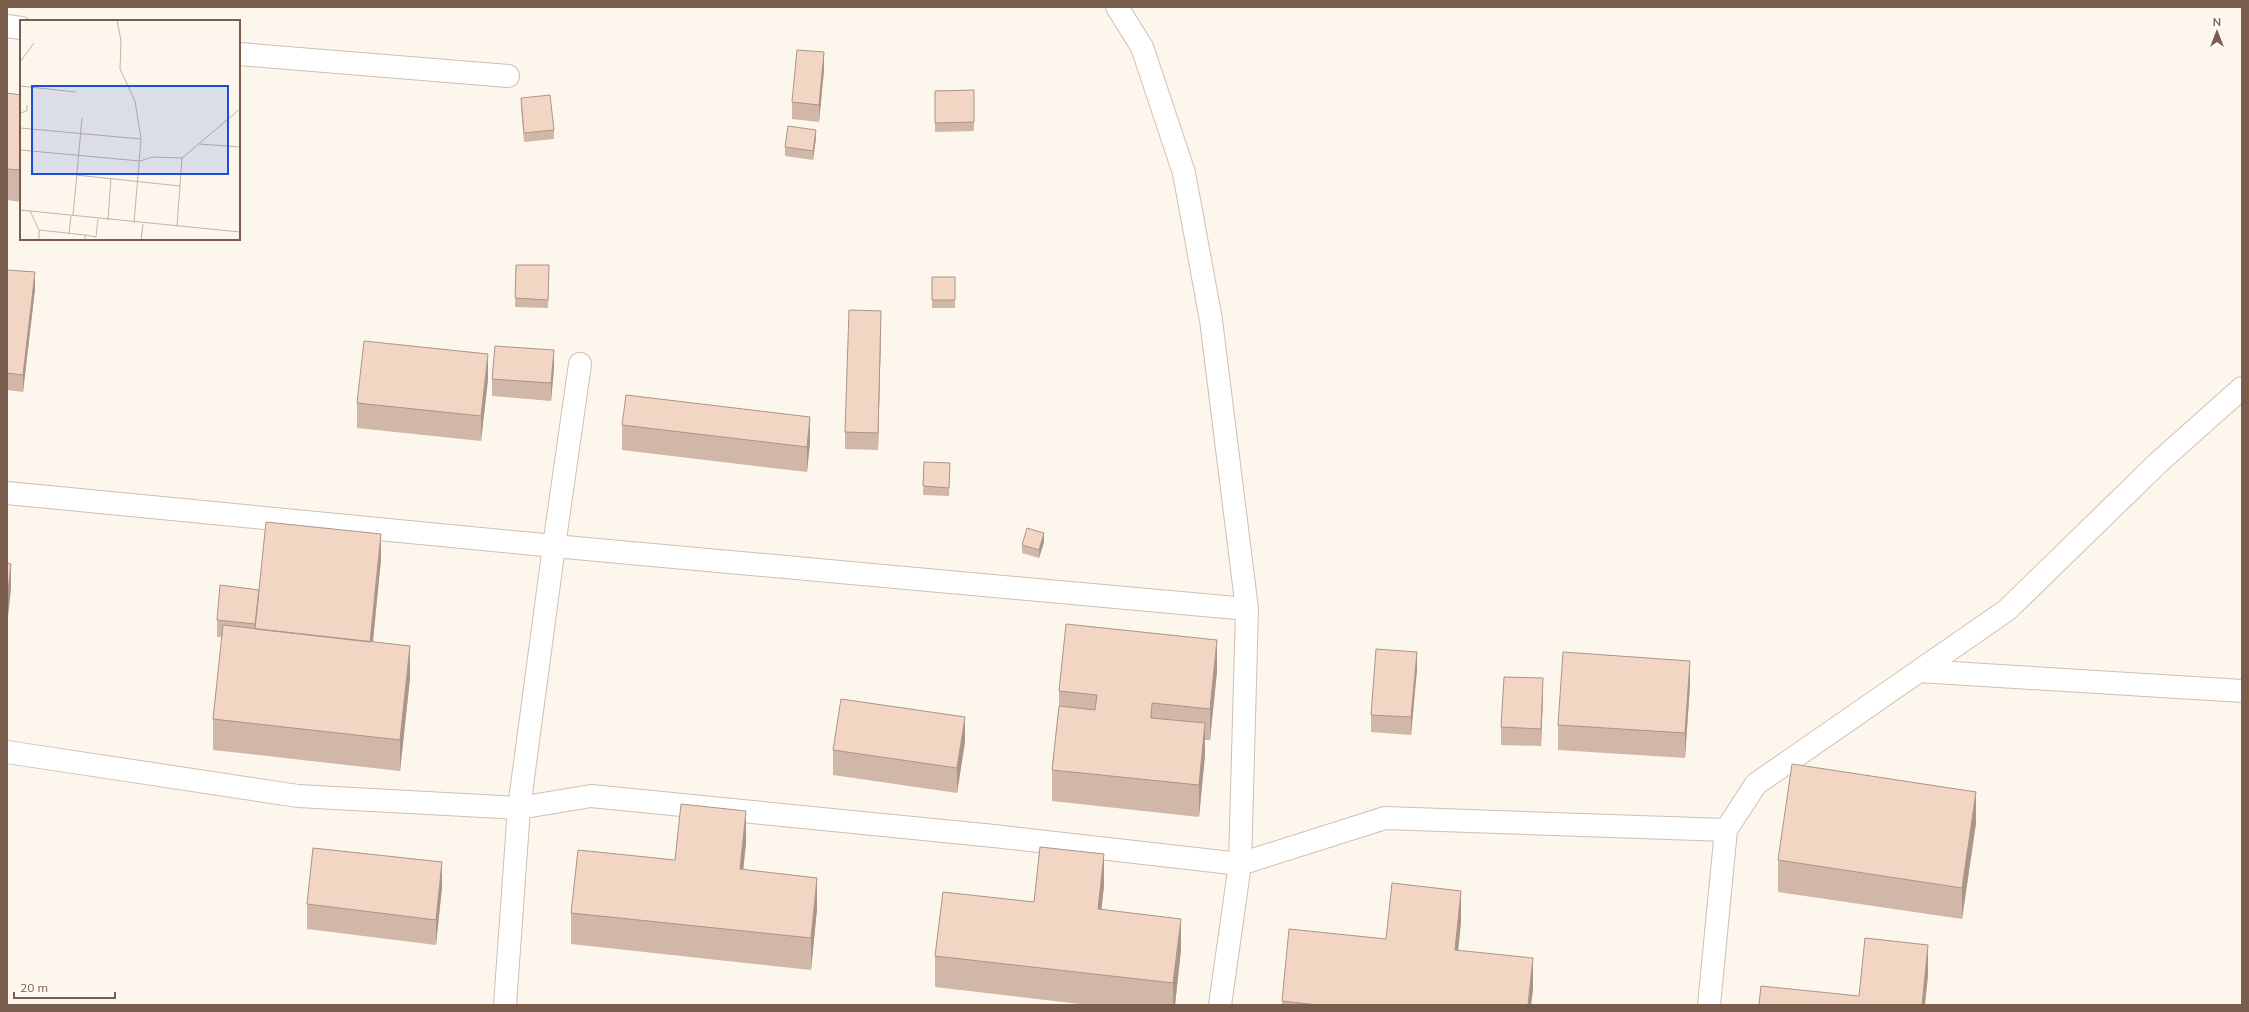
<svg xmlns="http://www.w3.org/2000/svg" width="2249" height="1012" font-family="Mulish,sans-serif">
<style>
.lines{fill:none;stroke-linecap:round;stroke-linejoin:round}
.minor-casing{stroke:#d1beb0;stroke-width:24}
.minor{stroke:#fff;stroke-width:22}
.wall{fill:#d1b7a8}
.shaded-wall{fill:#aa9588}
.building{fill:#f3d5c3;stroke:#aa9588}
.inset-road{fill:none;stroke:#c5b3a7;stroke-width:1}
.view{fill:#1d4ed8;fill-opacity:0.15;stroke:#1d4ed8;stroke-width:2}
.inset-edge{fill:none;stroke:#7a5c4d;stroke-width:2}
</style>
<rect width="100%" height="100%" fill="#fdf6ec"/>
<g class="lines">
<defs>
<path id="minor" d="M1117 7 1142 47 1184 173 1211 320 1247 609 1240 864 1220 1005
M7 26 21 28
M239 54 508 76
M7 493 554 546 1247 609
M1919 671 2242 691
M7 752 298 796 519 808 591 796 994 836 1240 864 1385 818 1726 830
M505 1005 519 808 554 546 580 364
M1709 1005 1726 830 1756 784 2007 610 2159 462 2242 388"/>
</defs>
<use href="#minor" class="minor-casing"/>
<use href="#minor" class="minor"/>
</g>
<path class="wall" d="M824 70 819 122 792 119V102Z
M974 90V131L935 132V91Z
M7 93 21 95V202L7 200Z
M521 98 554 130V139L524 142 521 106Z
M816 138 813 160 785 156V147Z
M516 265H549L548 308 515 307Z
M7 270 35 289 23 392 7 390Z
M932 277H955V308H932Z
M881 329 878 450 845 449V432Z
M554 368 551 401 492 396V379Z
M488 379 481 441 357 428V403Z
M622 425 810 442 807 472 622 450Z
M924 462 950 472 949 496 923 495Z
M1044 542 1039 558 1022 553V545Z
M381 559 373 642 410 678 400 771 213 750V719L222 637H217V620Z
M1417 669 1411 735 1371 732V715Z
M1217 671 1210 740H1205V755L1199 817 1052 801V770L1059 706V691Z
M1690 685 1685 758 1558 750V725Z
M1543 695 1541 746 1501 745V727Z
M965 742 957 793 833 775V750Z
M1976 823 1962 919 1778 892V860Z
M746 843 743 870 817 909 811 970 571 944V913L675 860Z
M1104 886 1101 909 1181 950 1175 1005H1088L935 987V956L1034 902Z
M442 887 436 945 307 929V904Z
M1461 922 1458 950 1533 989 1531 1005H1282V1001L1386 939Z"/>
<path class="shaded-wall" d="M824 52V70L819 122V105Z
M816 130V138L813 160V151Z
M35 272V289L23 392V375Z
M881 311V329L878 450V433Z
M554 350V368L551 401V383Z
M488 354V379L481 441V416Z
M810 417V442L807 472V447Z
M1044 533V542L1039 558V550Z
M381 534V559L370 670V645Z
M11 564V589L7 626V601Z
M259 590V607L255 634V624Z
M1217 640V671L1210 740V709Z
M410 646V678L400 771V740Z
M1417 652V669L1411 735V717Z
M1690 661V685L1685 758V733Z
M1543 678V695L1541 746V729Z
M1152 703V735L1151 718Z
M965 717V742L957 793V768Z
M1205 723V755L1199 817V785Z
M1976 792V823L1962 919V888Z
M746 811V843L740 901V869Z
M1104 854V886L1098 940V909Z
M442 862V887L436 945V920Z
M817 878V909L811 970V938Z
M1461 891V922L1455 981V950Z
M1181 919V950L1175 1005H1173V983Z
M1928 945V976L1925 1005H1922Z
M1533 958V989L1531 1005H1528Z"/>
<path class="building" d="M797 50 824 52 819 105 792 102Z
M974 90V122L935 123V91Z
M7 93 21 95V170L7 169Z
M550 95 554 130 524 133 521 98Z
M788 126 816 130 813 151 785 147Z
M516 265H549L548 300 515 298Z
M7 270 35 272 23 375 7 373Z
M932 277H955V300H932Z
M849 310 881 311 878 433 845 432Z
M364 341 488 354 481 416 357 403Z
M495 346 554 350 551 383 492 379Z
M626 395 810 417 807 447 622 425Z
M924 462 950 463 949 488 923 486Z
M266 522 381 534 370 642 255 629Z
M1027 528 1044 533 1039 550 1022 545Z
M7 563 11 564 7 601Z
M220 585 259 590 255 624 217 620Z
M1066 624 1217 640 1210 709 1152 703 1151 718 1205 723 1199 785 1052 770 1059 706 1095 710 1097 695 1059 691Z
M223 625 410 646 400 740 213 719Z
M1376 649 1417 652 1411 717 1371 715Z
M1563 652 1690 661 1685 733 1558 725Z
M1504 677 1543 678 1541 729 1501 727Z
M841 699 965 717 957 768 833 750Z
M1792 764 1976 792 1962 888 1778 860Z
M681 804 746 811 740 869 817 878 811 938 571 913 578 850 675 860Z
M1040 847 1104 854 1098 909 1181 919 1173 983 935 956 943 892 1034 902Z
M313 848 442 862 436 920 307 904Z
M1392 883 1461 891 1455 950 1533 958 1528 1005H1318L1282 1001 1289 929 1386 939Z
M1865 938 1928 945 1922 1005H1759L1761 986 1859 996Z"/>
<g transform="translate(20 20)">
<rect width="220" height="220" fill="#fdf6ec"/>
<path class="inset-road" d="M97 0 101 21 100 49 115 81 121 119 114 203M0 42 14 23M0 66 56 72M0 93 7 91V85M0 108 121 119M179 124 220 127M0 130 120 141 133 137 162 138M56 155 160 166M0 190 220 212M10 191 19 210V220M53 196 62 98M88 200 91 158M157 206 162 138 220 89M19 210 65 215M49 214 51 196M65 220V215L76 217 78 199M121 220 123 204"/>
<path class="view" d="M12 66H208V154H12Z"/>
<rect width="220" height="220" class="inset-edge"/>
</g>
<rect width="2249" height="1012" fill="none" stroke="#7a5c4d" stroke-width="16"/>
<g transform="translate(2217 32)" stroke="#fffaf3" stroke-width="3" paint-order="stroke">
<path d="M0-3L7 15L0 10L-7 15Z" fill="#7a5c4d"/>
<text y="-6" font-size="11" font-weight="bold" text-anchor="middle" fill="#7a5c4d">N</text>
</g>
<path d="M14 992v6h101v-6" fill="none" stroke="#7a5c4d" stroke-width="2"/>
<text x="20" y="992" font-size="12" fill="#7a5c4d" stroke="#fffaf3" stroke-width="3" paint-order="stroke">20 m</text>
</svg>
